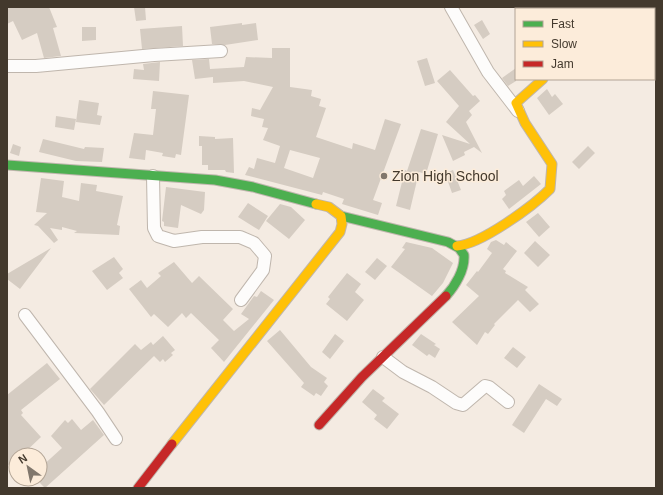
<svg xmlns="http://www.w3.org/2000/svg" width="663" height="495" font-family="Helvetica,sans-serif">
<style>
.building{fill:#d5ccc2;fill-rule:evenodd}
.lines{fill:none;stroke-linecap:round;stroke-linejoin:round}
.street-casing{stroke:#bfb6ad;stroke-width:14}
.fast-casing{stroke:#bfb6ad;stroke-width:11}
.slow-casing{stroke:#bfb6ad;stroke-width:11}
.jam-casing{stroke:#bfb6ad;stroke-width:11}
.street{stroke:#fdfcfb;stroke-width:12}
.fast{stroke:#4caf50;stroke-width:9}
.slow{stroke:#ffc107;stroke-width:9}
.jam{stroke:#c62828;stroke-width:9}
.poi-dot{fill:#81776c;stroke:#fcecda;stroke-width:1.5}
.labels{text-anchor:middle;dominant-baseline:central;stroke-width:3;stroke-linejoin:round;paint-order:stroke}
.poi-label{font-size:14px;fill:#43392d;stroke:#fcecda;text-anchor:start}
</style>
<rect width="100%" height="100%" fill="#f4ebe2"/>
<path class="building" d="M7 7H49L57 27 53 28 61 56 44 58 37 33 22 40 13 21 7 24Z
M134 7H145L146 20 136 21Z
M482 20 490 34 483 39 474 25Z
M242 23V25L256 23 258 40 225 45 212 44 210 27Z
M182 26 183 46 142 49 140 29Z
M82 27H96V40L82 41Z
M272 48H290V87L312 90 311 96 321 99 319 106 326 108 316 137 352 149 353 143 375 150 385 119 401 124 373 200 382 203 378 215 342 204 344 199 323 192 322 195 245 175 249 167 254 169 257 158 275 163 280 146 263 140 268 128 262 127 264 119 251 116 252 108 260 110 273 87 244 81 213 83V77L195 79 192 60 209 59 210 69 244 67 246 57 272 58ZM290 150 320 158 313 178 284 168Z
M427 58 435 83 425 86 417 61Z
M160 62 159 81 133 79 134 69 144 70 143 64Z
M516 68V81L508 86 502 78Z
M450 70 473 96 475 95 480 101 469 111 472 115 466 122 482 153 474 147 464 152 465 155 453 161 442 135 470 144 446 122 459 106 437 81Z
M547 89 552 97 555 94 563 104 549 115 537 98Z
M153 91 189 95 181 155 176 154 175 158 162 156 163 153 146 150 145 160 129 158 134 133 153 135 156 109H151Z
M79 100 99 103 97 115 102 116 100 125 76 122Z
M56 116 76 119 74 130 55 127Z
M421 129 438 134 426 174 419 172 410 210 396 206 405 170 407 171Z
M199 136 215 137V139L233 138 234 173 226 172 225 170H208V165H202V146H199Z
M43 139 84 149 85 147 104 148 102 162 76 161 39 152Z
M13 144 21 147 19 156 10 153Z
M588 146 595 153 579 169 572 162Z
M453 170 461 190 452 193 445 173Z
M534 176 541 184 509 209 502 199 506 195 504 191 519 180 523 186Z
M41 178 64 181 62 197 79 201 81 183 97 185 96 191 123 196 117 225 120 226 119 235 74 233 77 231 62 227V230L50 228 58 240 54 243 38 226 34 225 47 213 36 212Z
M166 187 205 192 204 210 201 214 181 205 178 228 164 226V222L162 221Z
M248 203 268 216 259 230 238 217Z
M280 204 291 207 305 220 289 239 266 221Z
M538 213 550 227 539 237 526 222Z
M496 240 504 245 506 242 517 251 503 269 506 271 505 273 528 287 525 290 539 304 530 312 518 300 494 324 495 325 488 334 485 332 477 345 452 322 479 296 466 285 477 271 478 272 492 253 487 249 491 242Z
M535 241 550 255 538 267 524 253Z
M406 242 432 248 453 263 443 283 432 296 391 267 405 249 402 248Z
M51 248 20 289 7 279V274Z
M114 257 123 269 119 273 123 278 107 290 92 271Z
M377 258 387 266 375 280 365 272Z
M174 262 192 283 199 276 233 309 223 320 234 331 249 319 241 314 254 296 257 297 261 291 274 300 224 362 211 348 219 340 191 313 186 318 182 313 168 327 154 314 151 317 129 289 141 280 147 288 161 276 158 273Z
M347 273 361 284 355 292 364 300 347 321 326 304 330 299 328 297Z
M280 330 311 367 327 378 324 382 328 386 321 396 316 393 314 396 301 387 304 383 267 341Z
M335 334 344 341 330 359 322 352Z
M421 334 436 344 434 345 440 349 435 358 429 354 427 356 412 345Z
M163 336 175 350 171 353 173 355 165 362 163 359 160 362 154 356 104 405 90 389 135 344 141 350 151 342 153 345Z
M513 347 526 357 517 368 504 358Z
M47 363 60 379 21 410 23 413 21 415 41 437 22 455H16V469L11 463 7 466V395Z
M539 384 562 399 557 406 546 399 524 433 512 425Z
M373 389 385 398 382 401 399 414 387 429 374 419 377 415 362 402Z
M72 419 81 430 93 420 104 435 45 488 40 483V468L62 448 51 436 65 420 68 423Z"/>
<g class="lines">
<defs>
<path id="street" d="M451 7 488 72 518 111
M7 66H36L154 55 221 51
M153 176 154 228 158 236 174 241 202 237H240L254 243 265 256 263 270 241 300
M25 315 98 412 116 439
M383 357 403 372 432 387 456 403 463 405 485 386 489 387 508 402"/>
<path id="fast" d="M7 165 215 180 253 187 316 204
M341 216 448 242 459 248 464 255C465 270 455 286 446 296"/>
<path id="slow" d="M457 246C481 244 532 207 550 189L552 164 525 123 516 103 543 79
M172 444 340 232 342 224 341 216 329 207 316 204"/>
<path id="jam" d="M319 425 362 377 446 296
M138 488 172 444"/>
</defs>
<use href="#street" class="street-casing"/>
<use href="#fast" class="fast-casing"/>
<use href="#slow" class="slow-casing"/>
<use href="#jam" class="jam-casing"/>
<use href="#street" class="street"/>
<use href="#fast" class="fast"/>
<use href="#slow" class="slow"/>
<use href="#jam" class="jam"/>
</g>
<circle class="poi-dot" cx="384" cy="176" r="4"/>
<g class="labels">
<g class="poi-label">
<text x="392" y="176">Zion High School</text>
</g>
</g>
<rect width="663" height="495" fill="none" stroke="#43392d" stroke-width="16"/>
<rect x="515" y="8" width="140" height="72" fill="#fcecda" stroke="#b2a495"/>
<rect x="523" y="21" width="20" height="6" fill="#4caf50" stroke="#b2a495"/>
<text x="551" y="28" font-size="12" fill="#43392d">Fast</text>
<rect x="523" y="41" width="20" height="6" fill="#ffc107" stroke="#b2a495"/>
<text x="551" y="48" font-size="12" fill="#43392d">Slow</text>
<rect x="523" y="61" width="20" height="6" fill="#c62828" stroke="#b2a495"/>
<text x="551" y="68" font-size="12" fill="#43392d">Jam</text>
<g transform="translate(28 467) rotate(327)"><circle r="19" fill="#fcecda" stroke="#b2a495"/>
<path d="M0-3L7 15L0 10L-7 15Z" fill="#81776c"/>
<text y="-6" font-size="11" font-weight="bold" text-anchor="middle" fill="#43392d">N</text>
</g>
</svg>
